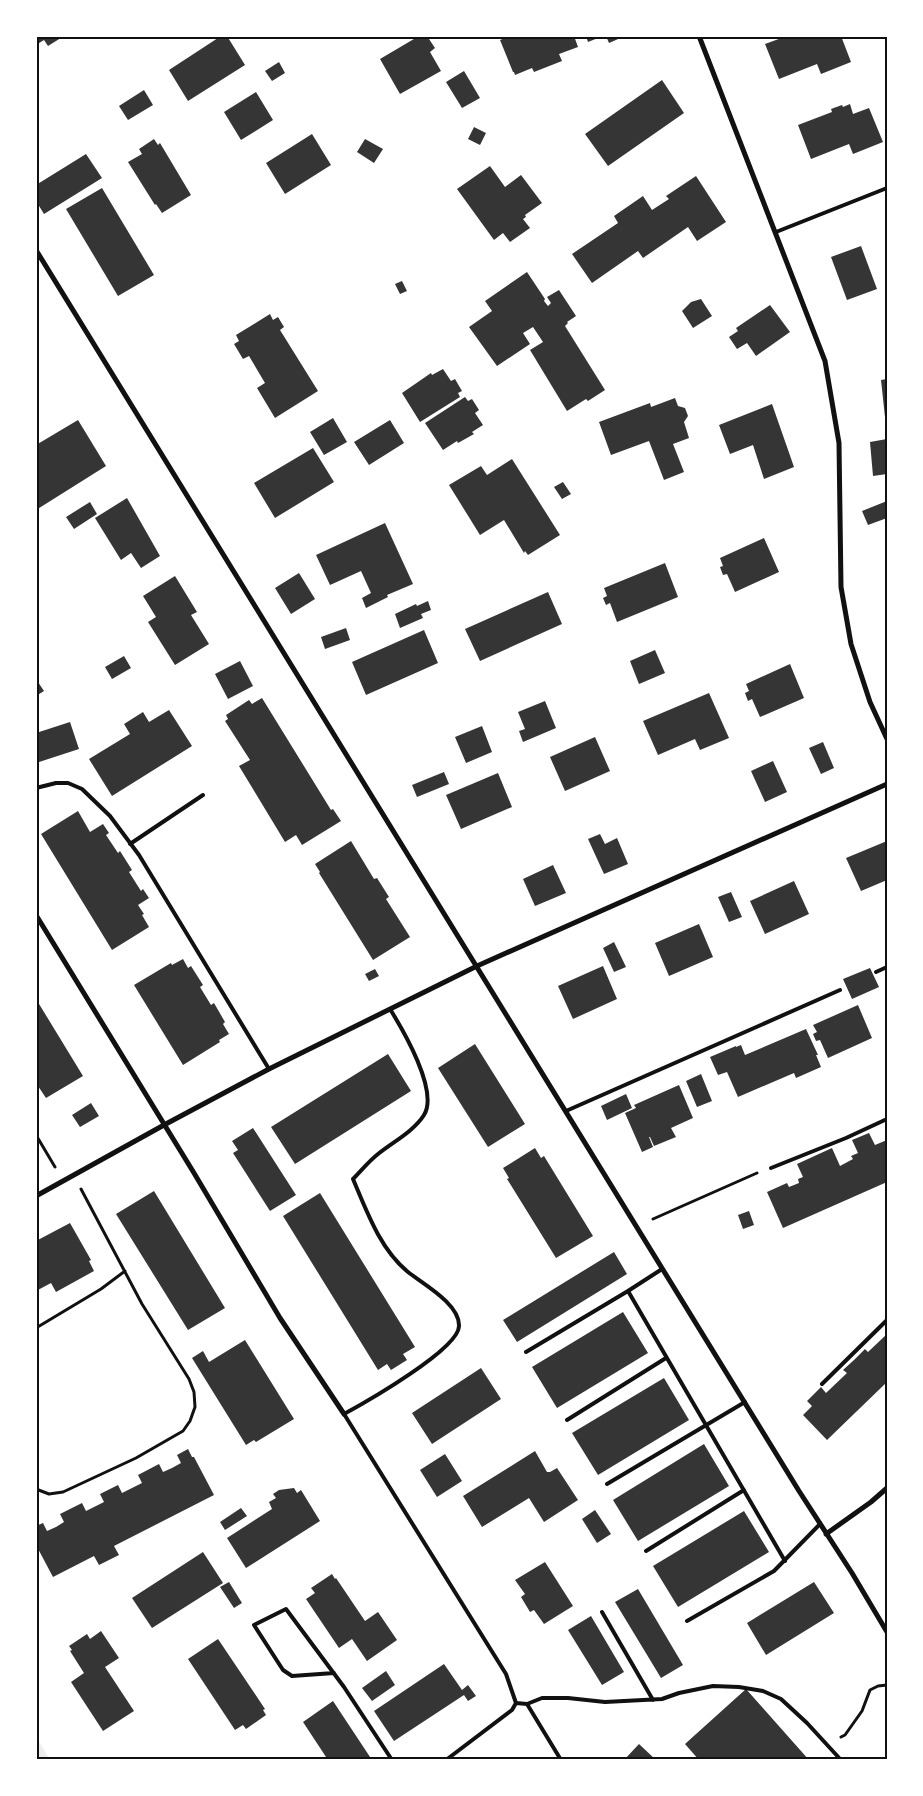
<svg xmlns="http://www.w3.org/2000/svg" width="923" height="1796" font-family="Mulish,sans-serif">
<style>
.green{fill:#eee}
.building{fill:#353535}
.lines{fill:none;stroke-linecap:round;stroke-linejoin:round}
.path{stroke:#111;stroke-width:3}
.service{stroke:#111;stroke-width:4}
.minor{stroke:#111;stroke-width:5}
.neatline{fill:none;stroke:#111;stroke-width:2}
</style>
<rect width="100%" height="100%" fill="#fff"/>
<path class="green" d="M36 1737 50 1760H36Z"/>
<path class="building" d="M36 36H64L48 46 44 40 36 45Z
M221 36H227L245 65 188 101 169 70Z
M419 36H427L435 48 430 52 441 71 400 94 380 59Z
M510 36H574L578 47 559 54 562 61 534 72 532 68 515 75 514 72H513L500 40Z
M586 36H603L588 42Z
M606 36H625L609 43Z
M787 36H841L851 62 821 74 817 64 779 79 765 44Z
M279 62 285 73 272 81 265 71Z
M464 71 480 98 462 108 446 82Z
M662 80 684 113 608 166 585 134Z
M144 90 153 105 128 120 119 106Z
M256 92 273 120 241 140 224 112Z
M850 104 853 114 869 108 883 142 853 154 849 144 811 159 798 125 832 112 831 109 842 105 843 107Z
M474 127 486 133 480 145 468 139Z
M312 134 331 165 285 194 266 163Z
M154 139 158 145 160 143 191 195 162 213 156 204 155 205 128 162 142 154 139 149Z
M365 139 383 149 374 163 357 152Z
M86 154 102 178 44 214 36 201V185Z
M490 166 505 187 521 175 542 203 525 215 526 217 523 219 530 228 510 242 503 233 494 240 457 189Z
M696 176 726 222 697 241 688 227 643 258 638 251 592 283 572 254 618 223 614 216 643 196 652 210 669 199 666 196Z
M102 188 154 275 118 296 66 209Z
M861 246 877 289 847 300 831 257Z
M527 272 545 299 544 301 548 306 551 303 547 297 559 290 576 316 567 322 568 323 565 326 605 390 588 401 586 399 567 411 530 350 543 342 533 327 523 333 530 344 497 366 469 327 492 311 485 301Z
M402 281 407 291 400 294 395 284Z
M701 299 712 316 693 328 682 311 691 302Z
M770 305 790 332 756 356 747 343 737 349 729 337 738 331 736 328Z
M270 314 273 320 278 317 284 327 280 330 318 391 275 418 257 388 265 383 249 356 243 359 234 344 239 341 236 335Z
M443 369 451 381 455 379 462 391 458 393 460 397 420 422 402 393 431 373 432 375Z
M887 379V417H885L881 380Z
M465 397 468 401 472 399 479 410 475 413 483 425 472 432 474 434 458 443 457 441 443 450 425 423Z
M675 398 678 406 685 408 688 416 684 422 689 438 673 444 684 472 664 480 649 441 611 455 599 422 650 403 651 407Z
M772 404 794 467 764 479 753 445 730 454 719 425Z
M333 418 347 442 324 455 310 432Z
M78 420 106 466 36 510V445Z
M390 420 404 443 369 465 354 442Z
M887 439V474L873 476 870 442Z
M313 448 334 482 275 518 254 483Z
M512 459 560 535 528 555 525 551 524 553 504 520 480 535 449 485 481 466 487 475Z
M563 482 571 494 562 499 554 487Z
M127 498 160 556 141 568 131 553 121 560 95 518Z
M887 501V518L868 525 862 511Z
M90 502 97 514 74 529 66 517Z
M385 523 413 584 387 595 388 597 366 608 362 598 371 593 361 571 330 585 316 555Z
M764 538 779 572 735 592 727 574 723 575 720 567 723 566 720 558Z
M665 563 678 597 617 622 610 603 606 605 603 598 607 596 604 588Z
M299 573 315 599 291 614 275 588Z
M175 576 197 612 191 615 209 644 175 665 148 622 156 617 143 596Z
M548 592 562 624 480 661 465 629Z
M428 601 431 610 421 614 423 618 400 628 395 614 416 604 417 606Z
M346 628 350 640 325 649 321 637Z
M424 630 438 663 366 695 352 662Z
M655 650 665 673 639 684 630 661Z
M124 656 131 668 112 679 105 667Z
M240 661 253 686 228 699 215 674Z
M790 664 804 698 760 717 752 699 748 701 745 693 749 691 746 684Z
M36 679 44 691 36 696Z
M709 693 729 738 700 750 695 739 658 755 643 721Z
M262 698 331 810 333 809 341 821 302 845 296 835 285 842 239 766 250 760 225 721 228 719 226 715 249 700 252 704Z
M545 701 556 728 523 742 519 731 525 729 518 712Z
M169 710 192 746 112 796 89 759 130 734 124 724 143 712 149 722Z
M70 722 79 749 36 763V733Z
M482 726 492 752 466 763 455 737Z
M595 737 610 771 565 791 550 757Z
M823 742 834 768 821 774 809 748Z
M773 761 787 792 765 802 751 771Z
M444 772 449 784 417 797 412 785Z
M498 773 512 807 461 829 446 795Z
M78 811 90 832 103 824 109 833 106 835 118 853 120 851 132 870 129 872 141 891 143 889 149 898 138 905 144 914 142 915 149 927 112 950 41 834Z
M600 834 605 844 617 838 628 864 604 874 588 839Z
M351 841 374 879 377 878 389 897 386 899 410 937 373 960 319 873 320 872 315 864Z
M887 841V880L861 891 846 858Z
M553 865 566 893 535 906 523 879Z
M794 881 809 914 765 934 750 901Z
M731 892 742 917 729 922 718 897Z
M699 924 713 957 669 976 655 943Z
M614 942 626 967 614 972 603 948Z
M183 959 188 968 191 966 203 985 200 987 211 1005 214 1003 225 1022 223 1024 229 1034 219 1040 220 1042 183 1065 134 985 171 963 172 965Z
M603 966 617 999 573 1019 558 986Z
M870 968 879 987 852 999 843 979Z
M375 969 379 976 369 981 365 974Z
M36 999 83 1076 46 1098 36 1083Z
M858 1005 872 1038 828 1058 820 1040 816 1041 813 1034 817 1032 813 1025Z
M806 1029 818 1055H816L821 1067 796 1078 794 1073 738 1097 727 1072 718 1075 710 1057 736 1046V1047L741 1045 745 1055Z
M475 1044 525 1124 488 1147 438 1068Z
M388 1054 411 1091 295 1164 271 1127Z
M701 1074 712 1101 697 1107 686 1081Z
M679 1085 693 1118 671 1128 676 1137 654 1146 650 1137H649L653 1147 642 1152 625 1113 636 1108 634 1105Z
M626 1094 632 1108 607 1120 601 1106Z
M91 1103 99 1116 80 1127 72 1115Z
M253 1128 296 1195 270 1211 233 1153 238 1150 232 1141Z
M869 1133 875 1145 887 1140V1182L783 1228 767 1192 787 1183 789 1187 799 1183 798 1179 803 1177 797 1164 832 1148 840 1166 853 1159 851 1156 858 1153 852 1140Z
M535 1148 541 1158 544 1156 593 1236 556 1258 507 1179 509 1178 503 1168Z
M154 1191 225 1308 188 1330 116 1214Z
M320 1193 415 1347 403 1354 407 1360 391 1370 387 1364 378 1370 283 1216Z
M749 1211 754 1225 743 1229 738 1215Z
M70 1223 91 1260 89 1261 94 1271 56 1292 51 1283 36 1291V1241Z
M614 1252 627 1274 517 1342 503 1320Z
M623 1312 648 1353 557 1408 532 1367Z
M887 1334V1382L827 1440 803 1415 812 1406 807 1401 821 1387 826 1393 847 1373 843 1370 854 1360 865 1349 868 1352Z
M245 1340 294 1419 256 1442 254 1440 246 1445 192 1358 203 1351 209 1362Z
M481 1368 501 1399 432 1444 412 1413Z
M664 1378 689 1420 598 1475 572 1433Z
M704 1444 729 1486 638 1541 613 1500Z
M188 1449 192 1457H194L214 1495 114 1546 119 1555 99 1565 94 1556 53 1577 36 1545V1526L43 1523 47 1531 56 1527 64 1522 60 1514 82 1503 86 1511 104 1502 100 1494 118 1485 122 1493 142 1483 138 1475 159 1464 163 1472 172 1468 181 1463 177 1455Z
M535 1451 547 1472H550L557 1468 578 1500 544 1522 529 1498 482 1527 463 1496Z
M445 1454 462 1481 437 1497 420 1470Z
M294 1488 297 1493 301 1490 320 1521 246 1568 227 1538 272 1509 269 1502 276 1498 273 1494 279 1490Z
M241 1508 247 1516 225 1530 220 1522Z
M595 1510 611 1534 597 1543 582 1519Z
M744 1511 769 1552 678 1607 653 1566Z
M203 1552 223 1583 152 1628 132 1598Z
M545 1562 573 1606 544 1624 534 1610 530 1612 521 1597 525 1594 515 1580Z
M332 1574 335 1579 336 1578 365 1621 378 1612 397 1640 367 1661 352 1639 339 1648 306 1599 315 1593 311 1588Z
M229 1582 242 1603 234 1608 220 1587Z
M814 1582 834 1613 766 1655 747 1623Z
M638 1589 683 1665 661 1678 615 1602Z
M591 1616 624 1672 602 1685 568 1630Z
M101 1631 119 1658 105 1667 134 1711 103 1731 71 1682 84 1673 70 1651 72 1650 69 1646 87 1634 90 1639Z
M218 1639 265 1709 263 1710 266 1715 246 1729 243 1725 235 1730 188 1659Z
M444 1664 462 1690 468 1685 476 1696 468 1701 464 1695 394 1741 374 1711Z
M386 1671 395 1685 372 1701 362 1688Z
M746 1689 809 1760H699L685 1744Z
M333 1701 372 1760H328L303 1722Z
M639 1744 656 1760H624Z"/>
<g class="lines">
<path class="path" d="M36 1135 55 1167
M653 1219 757 1173
M36 1328 101 1289 125 1271
M36 1489 49 1494 63 1492 136 1458 183 1431 190 1421 195 1407 194 1392 189 1379 142 1304 81 1189
M841 1737 845 1735 862 1711 870 1690 878 1686 887 1685"/>
<path class="service" d="M776 232 887 188
M36 788 56 783H68L82 789 110 816 139 855 269 1069
M130 844 203 795
M876 972 887 967
M390 1009C403 1030 439 1091 424 1115 414 1131 393 1142 378 1154 369 1161 361 1171 353 1179 367 1212 380 1249 408 1272 423 1284 460 1304 459 1326 459 1349 366 1402 344 1414L506 1674 516 1703 512 1710 446 1760
M566 1111 840 990
M771 1168 846 1138 887 1119
M662 1269 628 1291 785 1561
M526 1352 628 1291
M822 1384 887 1320
M567 1420 666 1358
M607 1484 745 1402
M646 1551 744 1490
M602 1612 653 1700
M687 1621 774 1571 820 1524
M334 1673 292 1676 283 1670 254 1625 286 1609 344 1687 392 1760
M516 1703 527 1704 561 1760
M527 1704 542 1698H568L605 1702 662 1699 679 1693 713 1686 739 1687 763 1691 781 1699 807 1723 841 1760"/>
<path class="minor" d="M699 36 825 361 839 443 841 587 851 644 870 702 887 739
M36 250 799 1491 852 1573 887 1632
M36 915 194 1173 280 1318 344 1414
M36 1196 164 1125 269 1069 477 966 887 784
M826 1534 871 1502 887 1488"/>
</g>
<rect width="923" height="1796" fill="none" stroke="#ffffff" stroke-width="75"/>
<rect x="38" y="38" width="848" height="1720" class="neatline"/>
</svg>
